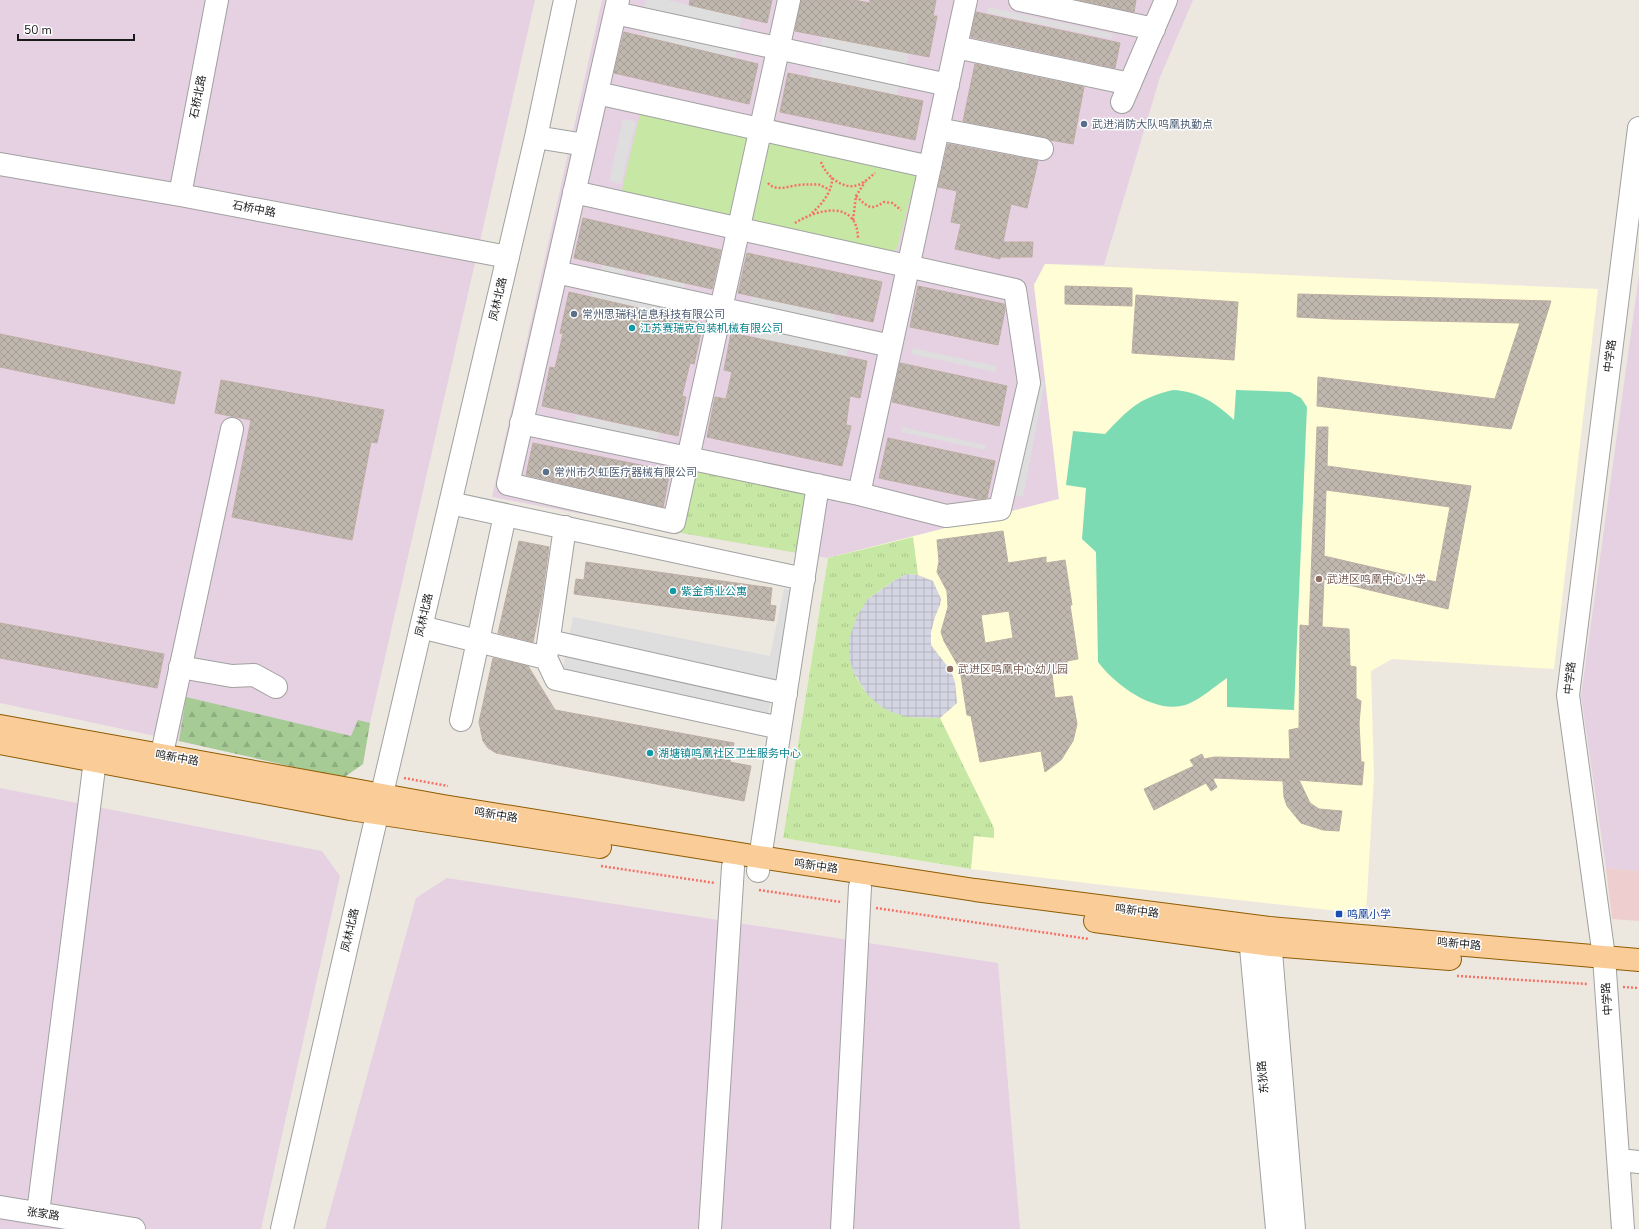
<svg xmlns="http://www.w3.org/2000/svg" width="1639" height="1229" font-family="'Nunito Sans','Noto Sans SC',sans-serif">
<style>
.commercial{fill:#eecece}
.industrial{fill:#e5d1e2}
.education{fill:#fefdd6}
.grass{fill:url(#grass-tufts)}
.forest{fill:url(#forest-firs)}
.garden{fill:#c7e7a5}
.pitch{fill:#7ddbb4}
.parking{fill:#dedede}
.plaza{fill:url(#plaza-grid)}
.building{fill:url(#building-cross-hatch);stroke:#bdada2;fill-rule:evenodd}
.lines{fill:none;stroke-linecap:round;stroke-linejoin:round}
.minor-casing{stroke:#a1a1a1;stroke-width:24}
.major-casing{stroke:#8f5c02;stroke-width:24}
.path{stroke:#f77065;stroke-width:2.5;stroke-dasharray:2 2;stroke-linecap:butt}
.minor{stroke:#fff;stroke-width:22}
.major{stroke:#facc97;stroke-width:22}
.service-dot{fill:#5c6f8a;stroke:#fff;stroke-width:1.5}
.culture-dot{fill:#0f9aa8;stroke:#fff;stroke-width:1.5}
.education-dot{fill:#8d6e63;stroke:#fff;stroke-width:1.5}
.transit-dot{fill:#1a4fb4;stroke:#fff;stroke-width:1.5}
.labels{text-anchor:middle;dominant-baseline:central;stroke-width:3;stroke-linejoin:round;paint-order:stroke}
.street-label{font-size:11px;fill:#1a1a1a;stroke:#fff}
.service-label{font-size:11px;fill:#4e5e75;stroke:#fff;text-anchor:start}
.culture-label{font-size:11px;fill:#0d838f;stroke:#fff;text-anchor:start}
.education-label{font-size:11px;fill:#785e54;stroke:#fff;text-anchor:start}
.transit-label{font-size:11px;fill:#164399;stroke:#fff;text-anchor:start}
</style>
<defs>
<pattern id="grass-tufts" width="24" height="20" patternUnits="userSpaceOnUse"><rect width="24" height="20" fill="#c7e7a5"/><path d="M3 7l-1-3M5 7V3M7 7l1-3M15 17l-1-3M17 17v-4M19 17l1-3" fill="none" stroke="#aac68d"/></pattern>
<pattern id="forest-firs" width="22" height="20" patternUnits="userSpaceOnUse"><rect width="22" height="20" fill="#a6cb94"/><path d="M5 1l3.5 6h-7zM16 11l3.5 6h-7z" fill="#8eae7f"/></pattern>
<pattern id="plaza-grid" width="8" height="8" patternUnits="userSpaceOnUse"><rect width="8" height="8" fill="#d4d5e2"/><path d="M0 4h8M4 0v8" fill="none" stroke="#b5b6c1"/></pattern>
<pattern id="building-cross-hatch" width="8" height="8" patternUnits="userSpaceOnUse"><rect width="8" height="8" fill="#c0b7af"/><path d="M0 0l8 8M0 8l8-8" fill="none" stroke="#a49d96"/></pattern>
</defs>
<rect width="100%" height="100%" fill="#ece8e0"/>
<path class="commercial" d="M1606 868 1639 871V921L1612 919Z"/>
<path class="industrial" d="M0 0H535L370 723 363 764 343 778 179 741 0 703Z
M602 0H1193L1160 77 1104 265 1045 264 1034 285 1059 499 828 558 676 532 492 497Z
M1639 275V871L1606 868 1581 696Z
M0 788 322 851 340 876 261 1229H0Z
M447 878 998 963 1020 1229H325L416 898Z"/>
<path class="education" d="M1045 264 1598 289 1554 669 1392 659 1371 671 1374 776 1366 914 1120 887 971 869 783 838 828 558 1059 499 1034 285Z"/>
<path class="grass" d="M690 461 814 487 804 554 676 532Z
M913 537 918 575 907 574 895 580 868 599 849 658 856 677 867 694 908 717 940 718 994 828V838L974 836 971 869 783 838 828 558Z"/>
<path class="forest" d="M186 697 351 736 358 720 370 723 363 764 343 778 179 741Z"/>
<path class="garden" d="M648 112 744 134 749 143 733 212 725 218 627 195 622 189 640 114Z
M768 141 912 168 916 176 897 249 888 253 755 225 751 220Z"/>
<path class="pitch" d="M1173 390C1198 391 1216 403 1234 420L1236 390 1290 392 1301 398 1307 407 1294 710 1227 707V678C1214 687 1202 698 1188 704 1157 716 1116 686 1098 662L1096 552 1082 539 1086 488 1066 485 1073 431 1105 434C1128 410 1138 398 1173 390Z"/>
<path class="parking" d="M646 0H667L742 17 739 29 644 7Z
M988 7 1113 34 1112 39 987 13Z
M648 27 738 47 735 58 645 37Z
M823 36 909 53 907 64 820 46Z
M988 63 1072 81 1071 86 988 68Z
M812 67 899 85 897 95 809 77Z
M623 119 636 122 621 184 609 181Z
M603 264 626 269 623 278 600 273Z
M647 274 685 283 683 293 644 284Z
M592 286 689 307 687 318 590 297Z
M752 295 835 312 833 325 749 308Z
M758 326 849 345 846 357 755 338Z
M912 348 996 366 995 372 911 354Z
M1036 380 1045 382 1023 497 1014 495Z
M576 415 659 432 657 444 573 427Z
M902 427 986 445 985 450 901 432Z
M784 589 793 590 765 729 559 688 573 617 770 656Z"/>
<path class="plaza" d="M907 574 918 575 933 581 941 599 940 605 935 617 931 632V645L951 671 955 682 957 703 940 718 908 717 891 712 880 706 867 694 854 673 849 658V639L857 616 868 599 895 580Z"/>
<path class="building" d="M690 0H772L767 23 689 5Z
M801 0H854L870 3V0H936L933 16H937L929 57 795 31Z
M1079 0H1136L1134 12Z
M976 12 1120 43 1115 68 971 37Z
M624 32 758 64 749 104 614 73Z
M975 64 1084 87 1073 144 1050 140 1044 137 963 121Z
M788 73 923 101 915 140 780 112Z
M948 144 1038 161 1027 208 1011 204 1003 242H1033L1032 257H1000V259L955 249 961 224 951 222 957 191 938 187Z
M583 218 721 250 712 289 574 258Z
M747 253 882 282 873 322 738 293Z
M918 286 1004 304 1005 310 998 345 910 327Z
M1065 286 1132 288V306L1065 304Z
M569 292 703 323 694 364 690 363 682 396 686 397 678 436 542 406 550 367 555 368 563 334 560 333Z
M1298 294 1551 301 1511 429 1317 406 1318 377 1495 399 1520 323 1332 319 1297 317Z
M1136 295 1238 302 1234 360 1132 353Z
M731 333 867 361 860 398 850 396 846 425 851 426 842 466 707 437 715 397 726 399 732 372 724 370Z
M0 334 181 372 174 404 0 367Z
M900 363 1007 386 999 426 892 402Z
M221 380 384 410 377 443 371 442 352 540 232 517 251 420 215 413Z
M1317 427H1328L1327 466 1471 486 1448 609 1324 579 1322 627 1349 629 1350 666 1356 667V698L1361 701 1359 723 1361 762H1364L1362 785 1299 780 1310 803 1319 809 1342 811 1339 831 1323 830 1301 823 1287 806 1284 797 1283 781 1215 778 1213 779 1217 787 1211 791 1206 783 1154 810 1144 789 1194 766 1190 760 1202 754 1204 759 1215 757 1290 759 1289 730 1299 728 1300 625 1309 626ZM1326 490 1450 507 1436 582 1324 556Z
M888 438 995 461 987 498 978 499 879 478Z
M533 443 670 471 663 507 526 475Z
M1003 531 1008 563 1046 557V563L1065 560 1072 605H1070L1078 659 1067 661 1068 672 1052 675 1055 698 1072 696 1077 724 1073 741 1061 760 1045 772 1041 751 980 762 971 716 967 715 960 669 944 641 941 632 948 607 947 591 937 572 939 561 937 540ZM1009 611 1013 638 985 643 981 615Z
M519 541 549 547 541 603 533 642 498 633Z
M586 562 772 588 770 605 776 606 774 621 574 594 576 579 584 580Z
M0 623 164 654 157 688 0 658Z
M493 658 528 666 555 710 734 743 730 762 751 766 744 801 496 753 488 748 483 741 479 722Z"/>
<g class="lines">
<defs>
<path id="minor" d="M618 0 508 484 674 522 789 0
M1020 0 1154 29
M615 13 948 85
M956 47 1130 84
M597 93 930 167
M1122 102 1166 0
M938 129 1042 149
M536 137 585 145
M0 164 180 195 508 257
M180 195 217 0
M556 272 891 346
M521 423 859 494 946 516 1000 509 1029 383 1015 290 574 192
M859 494 966 0
M450 503 804 579
M565 527 546 658 556 679 780 728
M421 627 546 658
M549 641 786 694
M180 667 232 676 254 675 276 687
M461 720 505 515
M158 772 232 429
M758 871 818 485
M1249 926 1277 1229
M1269 928 1294 1229
M1619 1160 1639 1162
M0 1207 134 1229
M38 1213 95 760
M282 1229 369 849 536 137 565 0
M710 1229 733 867
M842 1229 860 887
M1623 1229 1604 957 1568 695 1639 128"/>
<path id="major" d="M0 726 443 806 759 857 975 890 1269 928 1639 960
M0 743 350 809 600 847
M1095 921 1271 945 1450 959"/>
</defs>
<use href="#minor" class="minor-casing"/>
<use href="#major" class="major-casing"/>
<path class="path" d="M821 162C825 174 840 188 854 186 862 185 869 178 875 173
M768 183C776 192 788 186 799 185 806 184 811 185 818 184L830 190
M856 196C868 207 870 211 884 202L892 203 901 210
M812 213C822 204 833 191 832 177
M853 220 856 196 865 182
M795 223C817 209 857 199 858 238
M404 778 448 786
M601 866 715 883
M759 890 841 902
M876 908 1089 939
M1457 976 1588 984
M1623 987 1639 988"/>
<use href="#minor" class="minor"/>
<use href="#major" class="major"/>
</g>
<g class="service-dot">
<circle cx="1084" cy="124" r="4"/>
<circle cx="574" cy="314" r="4"/>
<circle cx="546" cy="472" r="4"/>
</g>
<g class="culture-dot">
<circle cx="632" cy="328" r="4"/>
<circle cx="673" cy="591" r="4"/>
<circle cx="650" cy="753" r="4"/>
</g>
<g class="education-dot">
<circle cx="1319" cy="579" r="4"/>
<circle cx="950" cy="669" r="4"/>
</g>
<rect class="transit-dot" x="1335" y="910" width="8" height="8" rx="2"/>
<g class="labels">
<g class="street-label">
<text transform="translate(198 97) rotate(-79)">石桥北路</text>
<text transform="translate(254 209) rotate(11)">石桥中路</text>
<text transform="translate(498 299) rotate(-77)">凤林北路</text>
<text transform="translate(1610 356) rotate(-83)">中学路</text>
<text transform="translate(424 615) rotate(-77)">凤林北路</text>
<text transform="translate(1570 678) rotate(-84)">中学路</text>
<text transform="translate(177 758) rotate(10)">鸣新中路</text>
<text transform="translate(496 815) rotate(9)">鸣新中路</text>
<text transform="translate(816 866) rotate(8)">鸣新中路</text>
<text transform="translate(1137 911) rotate(7)">鸣新中路</text>
<text transform="translate(350 930) rotate(-77)">凤林北路</text>
<text transform="translate(1459 944) rotate(5)">鸣新中路</text>
<text transform="translate(1607 999) rotate(-94)">中学路</text>
<text transform="translate(1263 1077) rotate(-95)">东狄路</text>
<text transform="translate(43 1214) rotate(9)">张家路</text>
</g>
<g class="service-label">
<text x="1092" y="124">武进消防大队呜凰执勤点</text>
<text x="582" y="314">常州思瑞科信息科技有限公司</text>
<text x="554" y="472">常州市久虹医疗器械有限公司</text>
</g>
<g class="culture-label">
<text x="640" y="328">江苏赛瑞克包装机械有限公司</text>
<text x="681" y="591">紫金商业公寓</text>
<text x="658" y="753">湖塘镇鸣凰社区卫生服务中心</text>
</g>
<g class="education-label">
<text x="1327" y="579">武进区鸣凰中心小学</text>
<text x="958" y="669">武进区鸣凰中心幼儿园</text>
</g>
<g class="transit-label">
<text x="1347" y="914">鸣凰小学</text>
</g>
</g>
<path d="M18 34v6h116v-6" fill="none" stroke="#1a1a1a" stroke-width="2"/>
<text x="24" y="34" font-size="12" fill="#1a1a1a" stroke="#ffffff" stroke-width="3" paint-order="stroke">50 m</text>
</svg>
